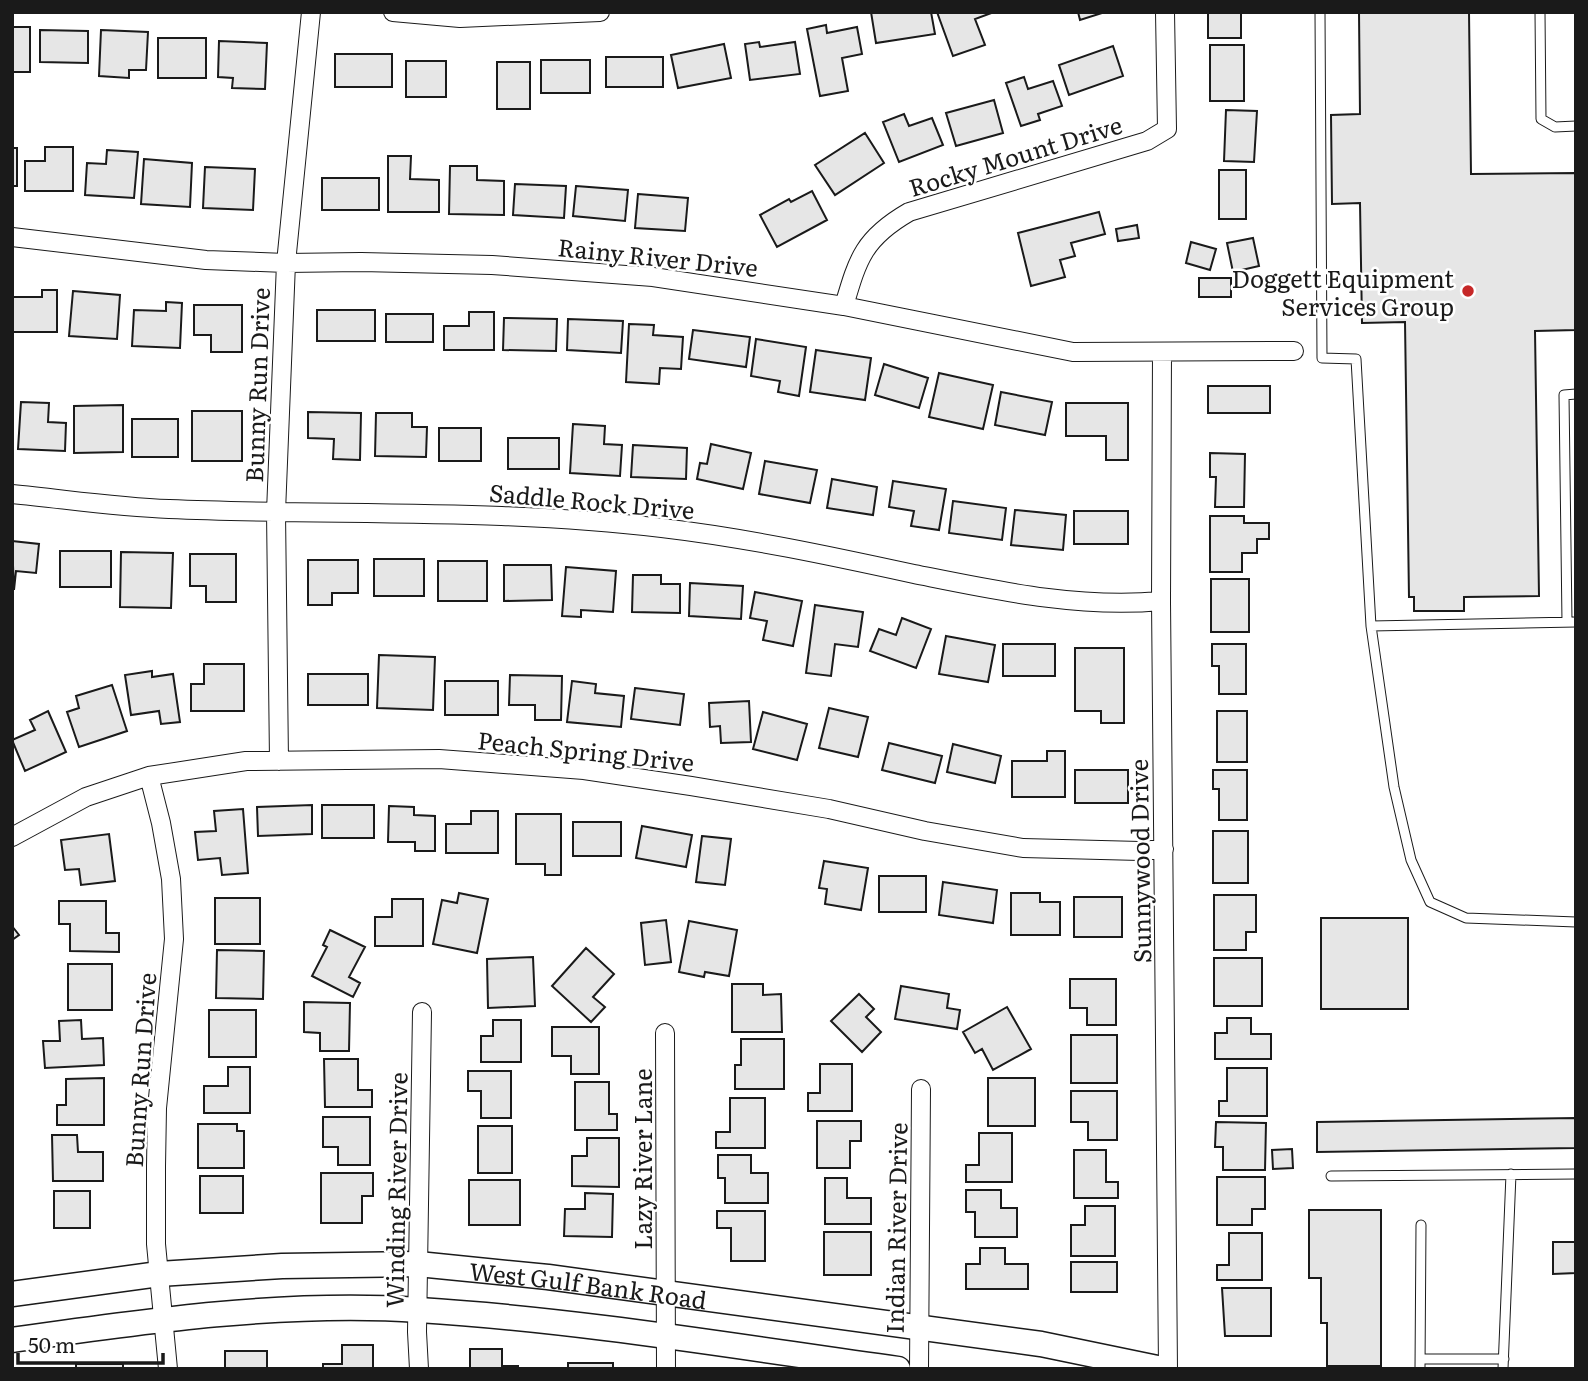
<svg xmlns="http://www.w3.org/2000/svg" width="1588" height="1381" font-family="Literata,serif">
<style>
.building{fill:#e6e6e6;stroke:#1a1a1a;stroke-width:2}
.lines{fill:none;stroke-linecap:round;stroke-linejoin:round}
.lane-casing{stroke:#1a1a1a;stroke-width:11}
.street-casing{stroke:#1a1a1a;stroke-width:20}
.secondary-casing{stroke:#1a1a1a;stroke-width:27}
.lane{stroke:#fff;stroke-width:9}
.street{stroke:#fff;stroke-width:18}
.secondary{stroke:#fff;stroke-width:24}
.poi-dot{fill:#c62828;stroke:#fff;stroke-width:2.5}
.labels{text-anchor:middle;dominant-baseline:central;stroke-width:5;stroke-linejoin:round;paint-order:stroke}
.street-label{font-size:24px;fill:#1a1a1a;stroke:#fff}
.poi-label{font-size:24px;fill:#1a1a1a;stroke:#fff;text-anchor:end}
</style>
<rect width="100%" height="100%" fill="#fff"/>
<path class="building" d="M871 12H931L935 34 876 43Z
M937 12H994L975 19 985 45 953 56Z
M1078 12H1102V13L1080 20Z
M1208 12H1241V38H1208Z
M1359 12H1469L1471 174 1576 173V330L1535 331 1539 596 1464 597V611H1414V597H1409L1405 322 1362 323 1360 203 1332 204 1331 115 1360 114Z
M826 25 827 33 857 27 862 54 842 58 848 91 820 96 807 29Z
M12 27H30V72H12Z
M40 30 88 31V63L40 62Z
M101 30 148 32 146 70H129V78L99 76Z
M158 38H206V78H158Z
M219 41 267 43 265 89 232 88 233 78 218 77Z
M759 42 760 47 795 42 800 74 750 80 745 44Z
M724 44 731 78 678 88 671 55Z
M1210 45H1244V101H1210Z
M1113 46 1123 76 1069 95 1059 65Z
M335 54H392V87H335Z
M606 57H663V87H606Z
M541 60H590V93H541Z
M406 61H446V97H406Z
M497 62H530V109H497Z
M1024 77 1028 89 1053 81 1062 106 1038 114 1040 120 1021 126 1006 83Z
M994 100 1003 133 956 146 946 113Z
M1226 110 1257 111 1254 162 1224 161Z
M904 114 909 126 932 118 943 145 899 162 883 122Z
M865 133 884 163 835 195 815 165Z
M45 147H73V191H25V161H45Z
M12 148H17V186H12Z
M107 150 138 152 134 198 85 195 87 163 106 164Z
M388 156H411L410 179 439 180V212H388Z
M144 159 192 163 190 207 141 204Z
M450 166H477V180L504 181V215L449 214Z
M205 167 255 169 253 210 203 208Z
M1219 170H1246V219H1219Z
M322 178H379V210H322Z
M515 184 566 186 564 218 513 215Z
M576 186 628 190 625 221 573 216Z
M812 191 827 220 777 247 760 215 789 199 791 202Z
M638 194 688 198 685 231 635 228Z
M1099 212 1105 234 1071 243 1075 256 1060 260 1065 277 1031 286 1018 233Z
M1137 225 1139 238 1118 241 1116 229Z
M1253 238 1259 266 1233 272 1227 243Z
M1191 242 1216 249 1210 270 1186 263Z
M1199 278H1231V297H1199Z
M42 290H57V332H12V297H42Z
M73 291 120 295 117 339 69 336Z
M166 302 182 303 180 348 132 346 134 310 166 311Z
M194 305H242V352H211V335H194Z
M317 310H375V341H317Z
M469 312H494V350H444V326H469Z
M386 314H433V342H386Z
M504 318 557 319 556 351 503 350Z
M568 319 623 321 621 353 567 350Z
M629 324 654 325 653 335 683 337 681 369 660 368 659 384 626 382Z
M693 330 750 337 746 367 689 359Z
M756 339 806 347 799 396 778 392 780 381 751 376Z
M816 350 871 358 865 400 810 392Z
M884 364 928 378 919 408 875 395Z
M939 373 993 385 983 429 929 417Z
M1208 386H1270V413H1208Z
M1001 392 1052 402 1045 435 995 425Z
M21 402 49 403 48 422 66 423 65 451 18 449Z
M1066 403H1128V460H1106V436H1066Z
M123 405V452L74 453V406Z
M192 411H242V461H192Z
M308 412 361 413 360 460 333 459 334 439 308 438Z
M376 413H412V427H427L426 457 375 456Z
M132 419H178V457H132Z
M573 424 605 426 604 444 622 445 620 476 570 473Z
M439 428H481V461H439Z
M508 438H559V469H508Z
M711 444 751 453 743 489 697 479 700 463 707 464Z
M633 445 687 448 686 479 631 477Z
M1210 453 1245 454 1244 507H1215L1216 477H1210Z
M765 461 817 470 810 503 759 494Z
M832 479 877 487 873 515 827 508Z
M893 481 946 489 939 530 911 526 914 511 889 507Z
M953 501 1006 508 1002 540 949 533Z
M1015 510 1066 515 1063 550 1011 545Z
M1074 511H1128V544H1074Z
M1210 516H1244V523H1269V539H1257V553H1242V572H1210Z
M12 541 39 544 36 573 16 571 14 590Z
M60 551H111V587H60Z
M121 552 173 553 171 608 120 607Z
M190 554H236V602H206V586H190Z
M374 559H424V596H374Z
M308 560H358V593H332V605H308Z
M438 561H487V601H438Z
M504 565H551L552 600 504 601Z
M566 567 616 571 613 612 581 610V617L562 616Z
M633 575H661V584H680V613L632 612Z
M1211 579H1249V632H1211Z
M690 583 743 586 741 619 689 616Z
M755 592 802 601 793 646 763 640 767 621 750 618Z
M815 605 863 612 858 647 835 644 831 676 806 673Z
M902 618 931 629 916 668 870 651 879 629 896 635Z
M946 636 995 645 988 682 939 674Z
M1003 644H1055V676H1003Z
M1212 644H1246V694H1219V666H1212Z
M1075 648H1124V723H1101V711H1075Z
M379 655 435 657 433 710 377 708Z
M204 664H244V711H191V684H204Z
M152 671V677L173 674 180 722 161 724 159 711 131 715 125 675Z
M308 674H368V705H308Z
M510 675 562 676 561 720H535V705H509Z
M445 681H498V715H445Z
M572 681 596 684 595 693 624 696 621 727 567 722Z
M112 685 127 731 79 747 67 712 79 708 76 696Z
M635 688 684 694 680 725 631 719Z
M749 701 751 742 721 743 720 726 710 727 709 703Z
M829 708 868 717 858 757 819 748Z
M48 711 66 752 25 771 12 740 35 730 30 720Z
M1217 711H1247V762H1217Z
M763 712 807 724 797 760 753 749Z
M889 743 942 756 935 783 882 770Z
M953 744 1001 756 995 783 947 772Z
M1047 751H1065V797H1012V761H1047Z
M1075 770H1128V803H1075Z
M1213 770H1247V820H1219V789H1213Z
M312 805V834L258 836 257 807Z
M322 805H374V838H322Z
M389 806 414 807V815L435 816V851H415V842H388Z
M243 809 248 873 222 875 220 858 198 860 195 832 216 831 214 811Z
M471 811H498V853H446V824H471Z
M516 814H561V875H545V864H516Z
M573 822H621V856H573Z
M642 826 692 835 686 867 636 858Z
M1213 831H1248V883H1213Z
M109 834 115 881 81 885 79 869 65 870 61 840Z
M702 836 731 839 725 885 696 882Z
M824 861 868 868 861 910 825 904 827 889 819 888Z
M879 876H926V912H879Z
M943 882 997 890 993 923 939 915Z
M459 893 488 899 477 953 433 944 442 900 457 903Z
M1011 893H1040V902H1060V935H1011Z
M1214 895H1256V932H1246V950H1214Z
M1074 897H1122V937H1074Z
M215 898H260V944H215Z
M392 899H423V946H375V917H392Z
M59 901H106V933H119V952L70 951V924H59Z
M1321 918H1408V1009H1321Z
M666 920 671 962 645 965 641 923Z
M689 921 737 930 729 976 705 972 704 977 679 972Z
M12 926 19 935 12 940Z
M330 930 365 947 349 977 360 983 353 997 312 976 327 947 323 945Z
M586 948 614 974 593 997 605 1007 591 1022 552 986Z
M217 950 264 951 263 999 216 998Z
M533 957 535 1006 488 1008 487 959Z
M1214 958H1262V1006H1214Z
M68 964H112V1010H68Z
M1070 979H1116V1025H1087V1008H1070Z
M732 984H763V995L781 994 782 1032H732Z
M901 986 949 994 947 1008 960 1010 957 1029 895 1019Z
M859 994 874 1009 866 1017 881 1032 862 1052 831 1021Z
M304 1002 350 1003 349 1051H320V1033L304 1032Z
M1007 1007 1031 1049 993 1070 982 1049 975 1053 963 1032Z
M209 1010H256V1057H209Z
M1227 1018H1251V1034H1271V1059H1215V1033H1227Z
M81 1020 82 1039 103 1038 104 1065 45 1068 43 1041H60L59 1021Z
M493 1020H521V1062H481V1036H493Z
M552 1027H599V1074H571V1056H552Z
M1071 1035H1117V1083H1071Z
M741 1039H784V1089H735V1065H741Z
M324 1059H358V1090H372V1107H325Z
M820 1064H852V1111H808V1093H820Z
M228 1067H250V1113H204V1086H228Z
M1227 1068H1267V1116H1219V1101H1227Z
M468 1071H511V1118H481V1091H468Z
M104 1078V1125H57V1105H66V1079Z
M988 1078H1035V1126H988Z
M575 1082H609V1114H617V1130H575Z
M1071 1091H1117V1140H1088V1122H1071Z
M730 1098H765V1148H716V1132H730Z
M323 1117H370V1165H338V1147H323Z
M1576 1118V1148L1317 1152V1122Z
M817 1121H861V1141H850V1168H817Z
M1216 1122 1266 1123 1265 1170H1223V1147H1215Z
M198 1124H237V1131H244V1168H198Z
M478 1126H512V1173H478Z
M979 1133H1012V1182H966V1165H979Z
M52 1135H77L78 1152H103V1181H53Z
M587 1138H619V1187L572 1186V1156H587Z
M1292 1149 1293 1168 1273 1169 1272 1150Z
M1074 1150H1106V1182H1118V1198H1074Z
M718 1155H751V1173H768V1203H725V1178H718Z
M321 1173H373V1196H362V1223H321Z
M200 1176H243V1213H200Z
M1217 1177H1265V1209H1252V1225H1217Z
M825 1178H847V1198H871V1224H825Z
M469 1180H520V1225H469Z
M966 1190H1001V1208H1017V1237H975V1212H966Z
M54 1191H90V1228H54Z
M585 1193 613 1194 612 1237 564 1236 565 1209H585Z
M1085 1206H1115V1256H1071V1225H1085Z
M1309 1210H1381V1366H1327V1323H1321V1278H1309Z
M717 1211H765V1261H731V1228H717Z
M824 1232H871V1275H824Z
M1229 1233H1262V1280H1217V1265H1229Z
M1553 1242H1576V1273L1553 1274Z
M980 1248H1005V1264H1028V1289H966V1264H980Z
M1071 1262H1117V1292H1071Z
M1222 1288H1271V1336H1225Z
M342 1345H373V1369H323V1364H342Z
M470 1349H502V1366H518V1369H470Z
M225 1351H267V1369H225Z
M568 1363H613V1369H568Z
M76 1364H123V1369H76Z"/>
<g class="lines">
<defs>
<path id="lane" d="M1320 12 1322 358 1356 359 1371 626 1576 622
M1540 12 1541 119 1555 127 1576 126
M1567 622 1564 395 1576 394
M1371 626 1394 787 1411 860 1430 902 1466 918 1576 922
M1331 1176 1576 1174
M1421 1359H1504
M1420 1369 1421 1225
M1503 1369 1511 1174"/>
<path id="street" d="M393 12 460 18 600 12
M12 237 206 260 286 263 361 262 492 265 653 277 844 306 1073 352 1294 351
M844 306C858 258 864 238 909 212L1147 141 1167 129 1165 12
M1162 352 1161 601 1168 1369
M12 494C64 499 116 507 169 509 333 516 498 508 662 528 747 538 831 556 914 574 994 590 1079 609 1161 601
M279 761 276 512 286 263 311 12
M149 776 161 823 171 879 174 939 157 1108 156 1166V1244L168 1369
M12 837 86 797 149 776 246 761 439 759 584 770 691 786 829 809 925 831 1023 848 1140 851 1164 849
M665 1033 666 1369
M419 1369 417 1332 422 1012
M919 1369 921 1089"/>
<g id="secondary">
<path id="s1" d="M12 1294 159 1274 282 1266 418 1264 548 1277 1041 1344 1162 1369"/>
<path d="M12 1340C145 1321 284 1301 419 1310 579 1320 739 1347 898 1369"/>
</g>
</defs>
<use href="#lane" class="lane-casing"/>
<use href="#street" class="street-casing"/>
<use href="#secondary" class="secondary-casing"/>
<use href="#lane" class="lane"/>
<use href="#street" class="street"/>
<use href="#secondary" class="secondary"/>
</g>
<circle class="poi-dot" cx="1468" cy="291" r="7"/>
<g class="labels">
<g class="street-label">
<text transform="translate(1015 155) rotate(-17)">Rocky Mount Drive</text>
<text transform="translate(658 256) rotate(6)">Rainy River Drive</text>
<text transform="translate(256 385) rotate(-88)">Bunny Run Drive</text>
<text transform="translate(592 500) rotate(5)">Saddle Rock Drive</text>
<text transform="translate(586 750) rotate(6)">Peach Spring Drive</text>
<text transform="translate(1139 861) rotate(-91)">Sunnywood Drive</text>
<text transform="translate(139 1070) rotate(-86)">Bunny Run Drive</text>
<text transform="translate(641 1159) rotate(-90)">Lazy River Lane</text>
<text transform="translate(395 1190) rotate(-89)">Winding River Drive</text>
<text transform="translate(895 1228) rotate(-89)">Indian River Drive</text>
<text stroke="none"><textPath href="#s1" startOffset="579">West Gulf Bank Road</textPath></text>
</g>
<g class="poi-label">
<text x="1454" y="277">Doggett Equipment<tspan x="1454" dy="28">Services Group</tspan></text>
</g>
</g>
<rect width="1588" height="1381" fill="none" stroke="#1a1a1a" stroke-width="28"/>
<path d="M18 1353v10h145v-10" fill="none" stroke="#1a1a1a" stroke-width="3.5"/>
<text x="28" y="1353" font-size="21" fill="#1a1a1a" stroke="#ffffff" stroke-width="5" paint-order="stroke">50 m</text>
</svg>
